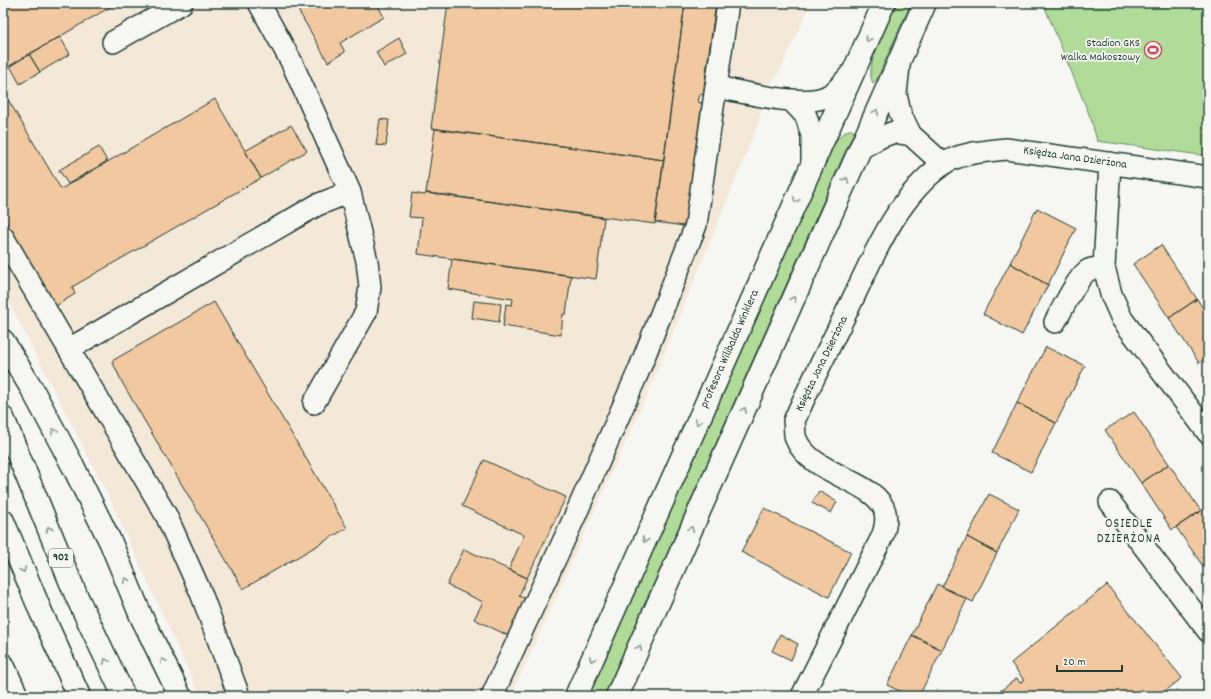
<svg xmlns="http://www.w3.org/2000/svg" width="1211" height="699" font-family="Dekko,sans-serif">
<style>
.built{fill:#f4e8d9}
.green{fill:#b1db98;stroke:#688c66}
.building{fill:#f1c8a0;stroke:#1f3d34}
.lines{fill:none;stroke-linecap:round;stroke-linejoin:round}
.minor-casing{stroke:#1f3d34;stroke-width:24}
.major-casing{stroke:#1f3d34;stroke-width:25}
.minor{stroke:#f6f6f2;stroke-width:21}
.major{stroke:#f6f6f2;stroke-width:22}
.oneway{stroke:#8a9a93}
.labels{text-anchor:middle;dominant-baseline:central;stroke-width:3.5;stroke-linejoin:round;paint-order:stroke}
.shield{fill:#f6f6f2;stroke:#60746d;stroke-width:1}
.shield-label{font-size:11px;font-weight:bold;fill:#1f3d34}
.poi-label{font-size:12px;fill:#1f3d34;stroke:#f6f6f2;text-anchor:end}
.street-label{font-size:12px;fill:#1f3d34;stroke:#f6f6f2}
.neighbourhood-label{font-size:13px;letter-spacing:1px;fill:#1f3d34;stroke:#f6f6f2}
</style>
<rect width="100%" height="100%" fill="#f6f6f2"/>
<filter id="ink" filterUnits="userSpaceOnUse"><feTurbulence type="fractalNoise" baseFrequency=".025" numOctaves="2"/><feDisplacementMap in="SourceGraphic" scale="8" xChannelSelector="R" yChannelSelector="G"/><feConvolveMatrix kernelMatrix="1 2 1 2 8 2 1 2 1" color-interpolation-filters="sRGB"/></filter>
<g filter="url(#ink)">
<path class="built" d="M3 3H811L779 73 769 84 761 107 759 122 656 374 511 696H200L106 491 3 291Z"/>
<path class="green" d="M896 3H911L876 81 873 83C863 68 889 19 896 3Z
M1043 3H1208V156L1097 141 1091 119Z
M848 130H852L854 132 604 696H589L829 152 838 138Z"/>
<path class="building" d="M3 3H117L3 70Z
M294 3H379L377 4 384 17 340 43 345 52 328 62Z
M448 3H685L664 160 431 128Z
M685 3H716L703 95 700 94 698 102 702 103 685 229H684V226L655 222Z
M60 37 70 54 40 72 29 54Z
M399 38 407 54 384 67 376 52Z
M29 54 40 72 20 84 10 66Z
M3 91 61 189 215 99 261 178 72 287 75 294 56 306 3 216Z
M380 119 389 120 386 146 376 145Z
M291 125 307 151 261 178 245 151Z
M435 129 664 160 655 224 426 193Z
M99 147 107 161 68 184 59 170Z
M412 193 425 195 426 193 446 195 604 218 596 279 418 254 422 218 409 217Z
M1037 208 1076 228 1048 285 1010 263Z
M1161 245 1197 299 1169 318 1133 264Z
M452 259 571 276 566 314H563L561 335 503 326 506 304 512 305 513 299 448 289Z
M1010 263 1048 285 1022 335 983 314Z
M1197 299 1208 316V357L1199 363 1169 318Z
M474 301 501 304 499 322 472 318Z
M214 302 347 528 243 589 123 384 112 361Z
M1046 347 1085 366 1056 423 1017 403Z
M1208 357V365L1204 360Z
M1017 403 1056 423 1031 472 992 453Z
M1134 412 1169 464 1141 483 1105 430Z
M484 460 566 497 527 578 509 569 524 535 462 506Z
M1169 464 1201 511 1172 530 1141 483Z
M819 491 837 502 831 513 812 503Z
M989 494 1019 509 997 553 967 537Z
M764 508 851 552 829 597 741 552Z
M1205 508 1208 513 1207 572 1176 527Z
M967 537 997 553 973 602 942 587Z
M464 549 527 578 519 596 532 602 515 639 474 619 483 602 447 585Z
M937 584 967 599 942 650 912 635Z
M1107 585 1182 678 1159 696H994L1017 678 1020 683 1024 680 1011 663Z
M780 634 798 644 791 660 772 651Z
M912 635 942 650 919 696H910L887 685Z"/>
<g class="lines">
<defs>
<path id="minor" d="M259 3 291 61 350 192 367 261 370 287 366 312 314 403
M113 42 182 3
M899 66 896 94 900 113 911 135 943 164
M716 87C744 92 809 110 831 94 839 89 845 80 851 74
M792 101 806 116 812 136V165
M860 148 881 137 894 132 911 135
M1110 163 1104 267 1111 294 1122 319 1208 433
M3 237 166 515 201 593 239 696
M1055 322C1062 310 1076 280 1086 272 1090 268 1098 268 1104 267
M69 349 317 205 350 192
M1110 502 1208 631
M492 696 575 516 639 370 696 225 728 3
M802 696 882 537C885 529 887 521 885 512 878 481 810 475 796 439 794 434 795 427 794 421 810 384 829 348 847 311 872 260 894 200 942 165 958 153 987 151 1006 149L1208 177"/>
<path id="major" d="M3 341 32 389 73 466 111 543 141 616 180 696
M3 418 76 595 124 696
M3 521 41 612 79 696
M3 665 17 696
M576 696 884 3
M617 696 925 3"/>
</defs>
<use href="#minor" class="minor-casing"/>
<use href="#major" class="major-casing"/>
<use href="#minor" class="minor"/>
<use href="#major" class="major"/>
</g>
<defs><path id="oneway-chevron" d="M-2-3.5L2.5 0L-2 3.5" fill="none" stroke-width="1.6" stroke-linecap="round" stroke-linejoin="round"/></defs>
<g class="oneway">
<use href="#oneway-chevron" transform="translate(868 39) rotate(114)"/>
<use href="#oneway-chevron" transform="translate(876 112) rotate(-66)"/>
<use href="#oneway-chevron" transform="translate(846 180) rotate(-66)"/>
<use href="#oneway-chevron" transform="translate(796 200) rotate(114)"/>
<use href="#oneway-chevron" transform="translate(793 299) rotate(-66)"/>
<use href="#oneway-chevron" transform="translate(744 410) rotate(-66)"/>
<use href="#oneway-chevron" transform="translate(698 422) rotate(114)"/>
<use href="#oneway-chevron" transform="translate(54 431) rotate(-118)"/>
<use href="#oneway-chevron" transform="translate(49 529) rotate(-112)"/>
<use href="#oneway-chevron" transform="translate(691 529) rotate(-66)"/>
<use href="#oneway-chevron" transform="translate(645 540) rotate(114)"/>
<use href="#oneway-chevron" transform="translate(23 570) rotate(67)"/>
<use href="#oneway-chevron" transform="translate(126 580) rotate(-112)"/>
<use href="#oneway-chevron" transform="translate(639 648) rotate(-66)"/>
<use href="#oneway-chevron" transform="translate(592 659) rotate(114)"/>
<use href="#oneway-chevron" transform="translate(106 661) rotate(-114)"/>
<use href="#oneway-chevron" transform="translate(163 661) rotate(-116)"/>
</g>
</g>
<defs>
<symbol id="stadium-ring" viewBox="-11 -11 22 22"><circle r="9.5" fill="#f6f6f2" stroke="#d1495b" stroke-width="1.5"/><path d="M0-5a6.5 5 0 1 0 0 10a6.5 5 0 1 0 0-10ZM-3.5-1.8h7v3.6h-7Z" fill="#d1495b"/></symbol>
</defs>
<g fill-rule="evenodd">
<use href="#stadium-ring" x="1143" y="40" width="20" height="20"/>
</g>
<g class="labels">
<rect class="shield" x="49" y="549" width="24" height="18" rx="3"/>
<g class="shield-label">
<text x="61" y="558">902</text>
</g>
<g class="poi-label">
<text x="1140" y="43">Stadion GKS<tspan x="1140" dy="14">Walka Makoszowy</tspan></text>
</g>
<g class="street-label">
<text transform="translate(1075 158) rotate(8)">Księdza Jana Dzierżona</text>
<text transform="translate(730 349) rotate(-66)">profesora Wilibalda Winklera</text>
<text transform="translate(822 364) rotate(-64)">Księdza Jana Dzierżona</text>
</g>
<g class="neighbourhood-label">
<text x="1129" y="524">OSIEDLE<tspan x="1129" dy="15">DZIERŻONA</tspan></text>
</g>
</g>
<rect width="1211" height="699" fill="none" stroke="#f6f6f2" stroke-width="16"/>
<rect x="8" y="8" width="1195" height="683" fill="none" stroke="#1f3d34" stroke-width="1.5" filter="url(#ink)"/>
<path d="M1057 665v6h65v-6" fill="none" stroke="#1f3d34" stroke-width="2"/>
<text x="1063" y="665" font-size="12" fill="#1f3d34" stroke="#f6f6f2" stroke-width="3" paint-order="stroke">20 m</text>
</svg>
